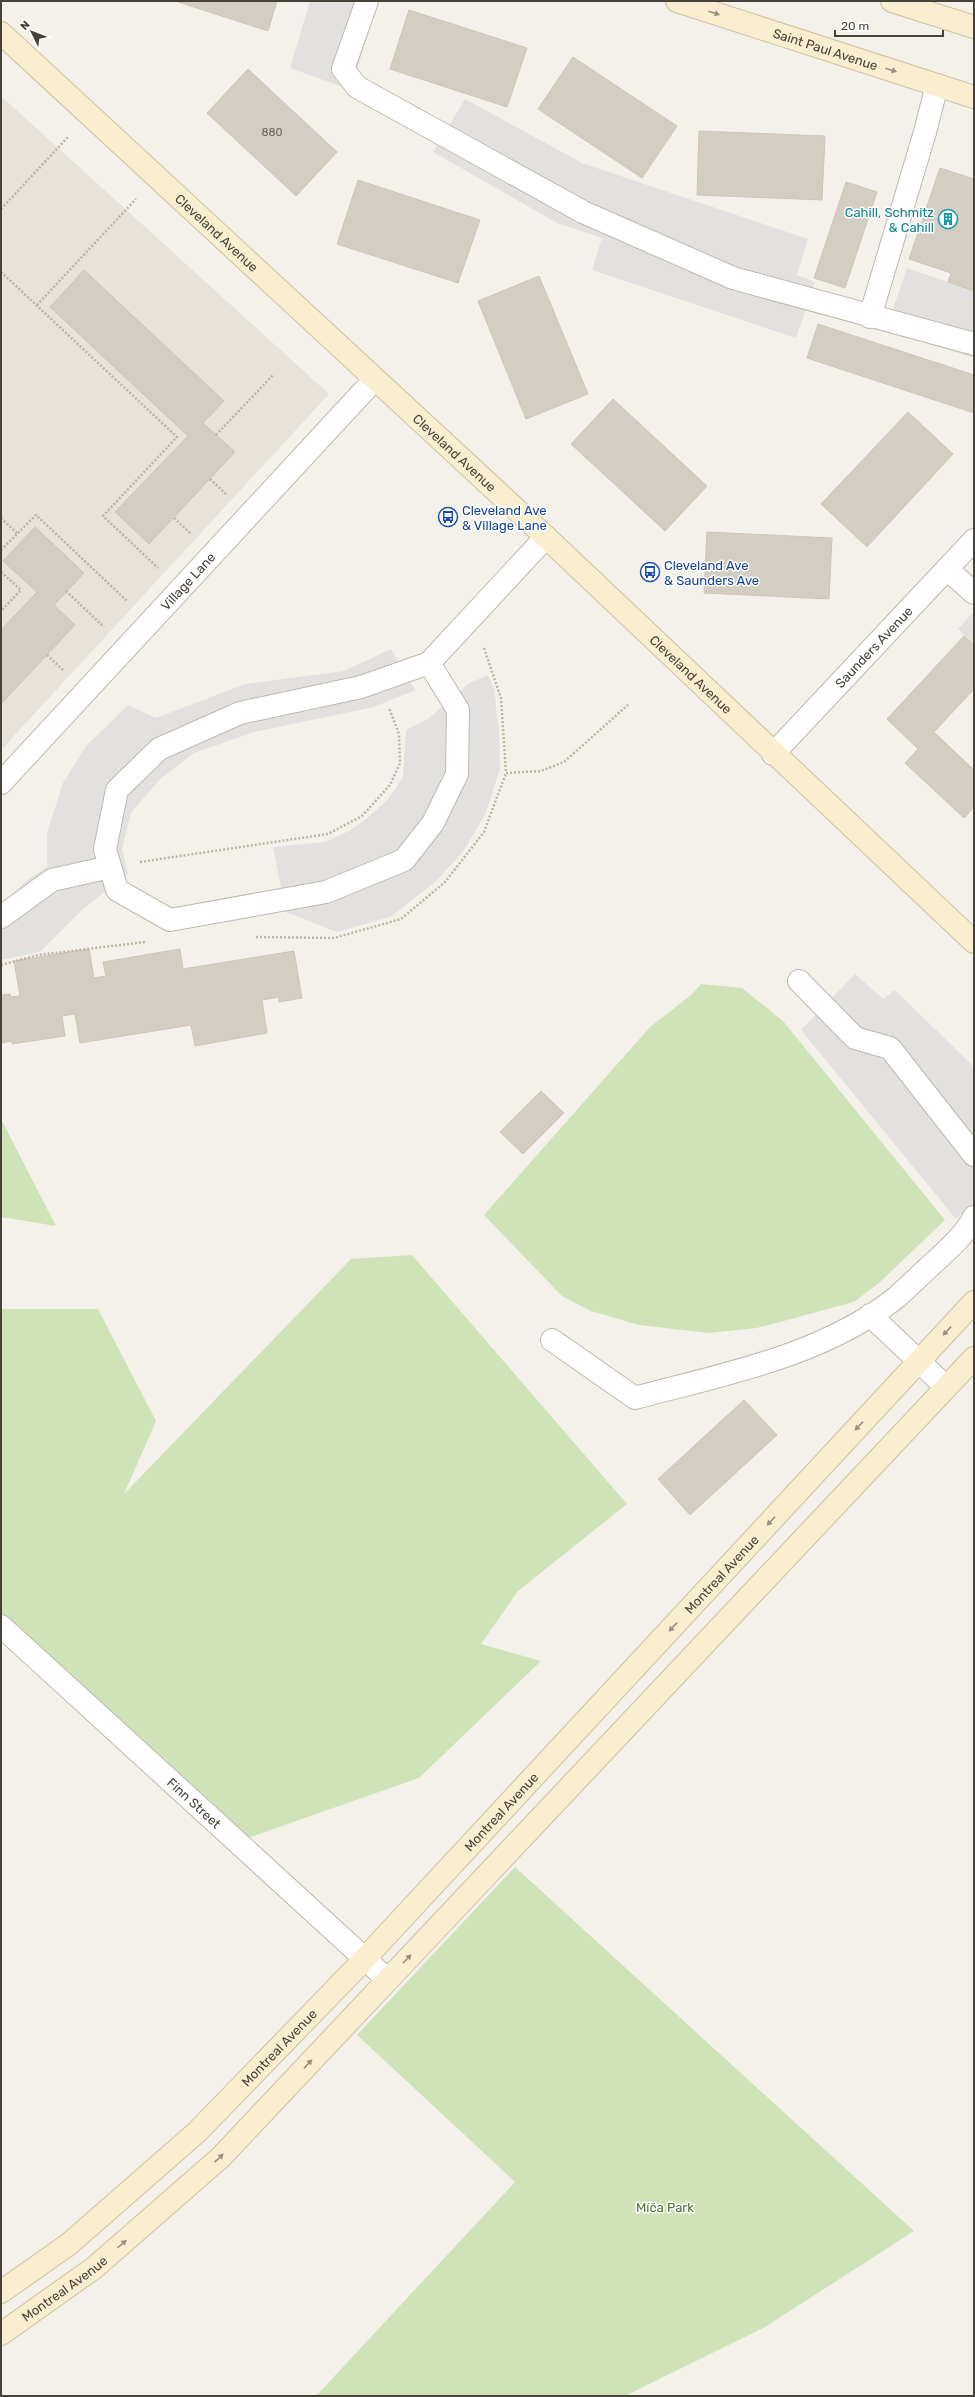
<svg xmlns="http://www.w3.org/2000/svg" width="975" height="2397" font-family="Rubik,sans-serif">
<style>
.residential{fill:#e7e3da}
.green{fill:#cfe3b9}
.parking{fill:#e3e1df}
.building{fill:#d4cdc2;stroke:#cec5b6}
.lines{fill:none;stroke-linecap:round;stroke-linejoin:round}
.lane-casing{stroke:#beb9af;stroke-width:24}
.street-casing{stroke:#beb9af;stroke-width:24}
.secondary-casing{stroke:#cdc2a0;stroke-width:24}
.path{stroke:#beb4a1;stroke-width:2.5;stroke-dasharray:2 2;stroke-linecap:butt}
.lane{stroke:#fff;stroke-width:22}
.street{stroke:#fff;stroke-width:22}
.secondary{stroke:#f9efd0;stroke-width:22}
.oneway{fill:#97907e}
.labels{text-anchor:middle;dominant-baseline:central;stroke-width:3;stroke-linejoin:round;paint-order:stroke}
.number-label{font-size:11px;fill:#6a655c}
.street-label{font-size:13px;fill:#47423a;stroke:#fff}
.culture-label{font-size:13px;fill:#0d838f;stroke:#fff;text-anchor:end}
.transit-label{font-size:13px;fill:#164399;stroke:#fff;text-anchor:start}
.park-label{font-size:13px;fill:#4b7233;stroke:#fff}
</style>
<rect width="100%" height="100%" fill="#f4f1eb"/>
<path class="residential" d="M1 96 329 394 1 750Z"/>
<path class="green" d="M701 984 742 988 783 1021 945 1220 879 1283 854 1302 757 1328 709 1333 639 1325 591 1311 562 1296 484 1215 650 1027 691 995Z
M1 1119 56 1226 1 1217Z
M412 1255 627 1504 518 1591 481 1644 541 1661 419 1778 225 1846 1 1641V1309H98L156 1421 124 1494 351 1259Z
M515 1867 914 2231 765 2327 625 2396H316L515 2182 357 2035Z"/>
<path class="parking" d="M310 1H378L351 90 290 68Z
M465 99 582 163 808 239 797 275 815 282 796 338 592 270 602 238 557 223 433 152Z
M907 268 974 291V358L886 330Z
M974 611V645L958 629Z
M391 649 415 690 374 707 254 732 194 753 160 779 131 813 122 849 128 874 83 909 40 952 1 960V904L5 903 26 881 47 867V833L63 783 86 746 128 705 156 718 245 684 344 671Z
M488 675 494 688 499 730 500 768 486 813 463 852 434 883 390 917 337 932 286 912 273 847 325 842 349 831 370 816 388 799 403 777 406 730 428 719 468 684Z
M855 974 883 999 895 990 974 1067V1204L956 1219 801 1030Z"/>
<path class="building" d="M175 1H277L268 31Z
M409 10 527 48 507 107 390 69Z
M573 57 677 126 642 178 538 109Z
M248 69 337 152 296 196 207 113Z
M699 131 825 136 822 200 697 195Z
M940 168 974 179V291L948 282 951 273 909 259Z
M358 180 480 220 458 283 337 244Z
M846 182 877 192 845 288 814 278Z
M84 270 224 401 203 423 235 452 149 544 115 512 188 436 50 307Z
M539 276 588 394 526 419 478 301Z
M818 324 974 375V413L807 358Z
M613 399 707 486 665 531 571 444Z
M908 412 953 454 867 547 821 504Z
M35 527 84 573 54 605 75 625 1 704V630L37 592 3 561Z
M707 532 832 538 829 599 704 593Z
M964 636 974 645V689L934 732 974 770V807L964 818 905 763 918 749 887 719Z
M89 949 94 978 106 976 103 962 180 949 183 969 294 951 302 998 279 1002V997L262 1000 267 1033 195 1046 191 1025 80 1043 75 1014 62 1016 65 1036 12 1044V1041L1 1043V995L10 994 11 997 20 996 14 961Z
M541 1091 564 1113 523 1154 500 1132Z
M744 1400 777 1435 690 1515 658 1479Z"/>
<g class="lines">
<defs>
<path id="lane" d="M367 1 343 69 357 87 583 212 733 278 974 344
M870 317 925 132 937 85
M947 569 974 593
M429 663 458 710 457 774 433 823 404 860 326 892 170 920 117 890 105 849 117 790 159 749 240 713 361 687 429 663 546 537
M1 917 52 880 110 867
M799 981 855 1038 890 1048 974 1155
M870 1315 946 1387
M552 1340 635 1398C724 1374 823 1356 897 1297 907 1288 917 1278 928 1268 945 1252 963 1238 974 1217"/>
<g id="street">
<path id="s1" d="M773 754 974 540"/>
<path id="s2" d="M1 783 374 380"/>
<path id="s3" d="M1 1626 387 1979"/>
</g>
<g id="secondary">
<path id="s4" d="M677 1 974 97"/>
<path d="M892 1 974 27"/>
<path id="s5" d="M1 33 546 537 974 942"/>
<path id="s6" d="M1 2292 69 2244 197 2132 357 1967 974 1302"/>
<path id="s7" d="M1 2334 94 2268 221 2157 974 1358"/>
</g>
</defs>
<use href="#lane" class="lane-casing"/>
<use href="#street" class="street-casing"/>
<use href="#secondary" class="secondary-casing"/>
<path class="path" d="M1 209 69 136
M1 272 177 437 103 516 158 568
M37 305 136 199
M216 435 274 374
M210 479 227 495
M1 518 18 534
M174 518 191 534
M1 550 36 515 127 601
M1 572 21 590 1 611
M66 591 104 627
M484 648 501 698 506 773 541 771 564 762 629 704
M47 655 64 671
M140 862 328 834 362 816 390 785 400 763 399 734 389 708
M256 937 334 938 401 919 445 882 484 832 506 773
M1 965 38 955 145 942"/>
<use href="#lane" class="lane"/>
<use href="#street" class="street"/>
<use href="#secondary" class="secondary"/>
</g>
<defs><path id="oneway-solid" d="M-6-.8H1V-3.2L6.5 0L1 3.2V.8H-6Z"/></defs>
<g class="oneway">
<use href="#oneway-solid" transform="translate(714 13) rotate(18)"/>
<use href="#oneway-solid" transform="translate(891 70) rotate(18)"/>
<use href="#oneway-solid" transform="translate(947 1331) rotate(133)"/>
<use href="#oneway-solid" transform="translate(859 1426) rotate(133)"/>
<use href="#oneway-solid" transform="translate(771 1521) rotate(133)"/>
<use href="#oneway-solid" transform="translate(673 1627) rotate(133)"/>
<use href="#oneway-solid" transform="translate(407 1959) rotate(-46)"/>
<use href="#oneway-solid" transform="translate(308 2064) rotate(-47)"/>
<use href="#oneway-solid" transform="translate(219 2158) rotate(-43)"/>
<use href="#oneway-solid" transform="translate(122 2244) rotate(-41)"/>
</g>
<defs>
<symbol id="building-ring" viewBox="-11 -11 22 22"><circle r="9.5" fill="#fff" stroke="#0f9aa8" stroke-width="1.5"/><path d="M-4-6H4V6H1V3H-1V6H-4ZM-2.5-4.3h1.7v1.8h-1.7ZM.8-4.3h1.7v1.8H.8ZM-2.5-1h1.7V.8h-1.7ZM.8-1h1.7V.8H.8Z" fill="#0f9aa8"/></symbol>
<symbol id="bus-ring" viewBox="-11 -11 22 22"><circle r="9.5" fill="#fff" stroke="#1a4fb4" stroke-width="1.5"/><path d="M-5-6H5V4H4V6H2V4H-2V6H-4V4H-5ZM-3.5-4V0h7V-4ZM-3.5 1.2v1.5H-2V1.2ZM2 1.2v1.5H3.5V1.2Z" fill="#1a4fb4"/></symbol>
</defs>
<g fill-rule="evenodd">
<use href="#building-ring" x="937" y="208" width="22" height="22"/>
<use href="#bus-ring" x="437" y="506" width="22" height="22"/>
<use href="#bus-ring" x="639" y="561" width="22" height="22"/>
</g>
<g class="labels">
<g class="number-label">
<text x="272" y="132">880</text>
</g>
<g class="street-label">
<text stroke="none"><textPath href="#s4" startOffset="156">Saint Paul Avenue</textPath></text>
<text stroke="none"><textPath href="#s5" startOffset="294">Cleveland Avenue</textPath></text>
<text stroke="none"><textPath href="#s5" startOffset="618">Cleveland Avenue</textPath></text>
<text stroke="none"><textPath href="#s2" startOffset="275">Village Lane</textPath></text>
<text stroke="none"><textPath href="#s1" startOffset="147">Saunders Avenue</textPath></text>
<text stroke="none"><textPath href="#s5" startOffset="942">Cleveland Avenue</textPath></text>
<text stroke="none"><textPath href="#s6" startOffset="1019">Montreal Avenue</textPath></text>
<text stroke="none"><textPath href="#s3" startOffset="262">Finn Street</textPath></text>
<text stroke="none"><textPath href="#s6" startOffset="695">Montreal Avenue</textPath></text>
<text stroke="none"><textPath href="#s6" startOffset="371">Montreal Avenue</textPath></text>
<text stroke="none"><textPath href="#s7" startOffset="78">Montreal Avenue</textPath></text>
</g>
<g class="culture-label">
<text x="934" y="212">Cahill, Schmitz<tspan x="934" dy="15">&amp; Cahill</tspan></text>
</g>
<g class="transit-label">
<text x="462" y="510">Cleveland Ave<tspan x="462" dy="15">&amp; Village Lane</tspan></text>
<text x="664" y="565">Cleveland Ave<tspan x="664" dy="15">&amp; Saunders Ave</tspan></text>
</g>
<g class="park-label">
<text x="665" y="2207">Míča Park</text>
</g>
</g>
<rect width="975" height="2397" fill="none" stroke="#47423a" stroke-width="4"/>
<g transform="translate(32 32) rotate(313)" stroke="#ffffff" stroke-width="3" paint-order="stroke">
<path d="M0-3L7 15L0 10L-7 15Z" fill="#47423a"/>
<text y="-6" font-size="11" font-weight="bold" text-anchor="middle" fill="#47423a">N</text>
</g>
<path d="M835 30v6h108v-6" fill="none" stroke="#47423a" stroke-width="2"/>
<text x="841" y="30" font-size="12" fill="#47423a" stroke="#ffffff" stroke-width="3" paint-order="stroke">20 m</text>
</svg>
